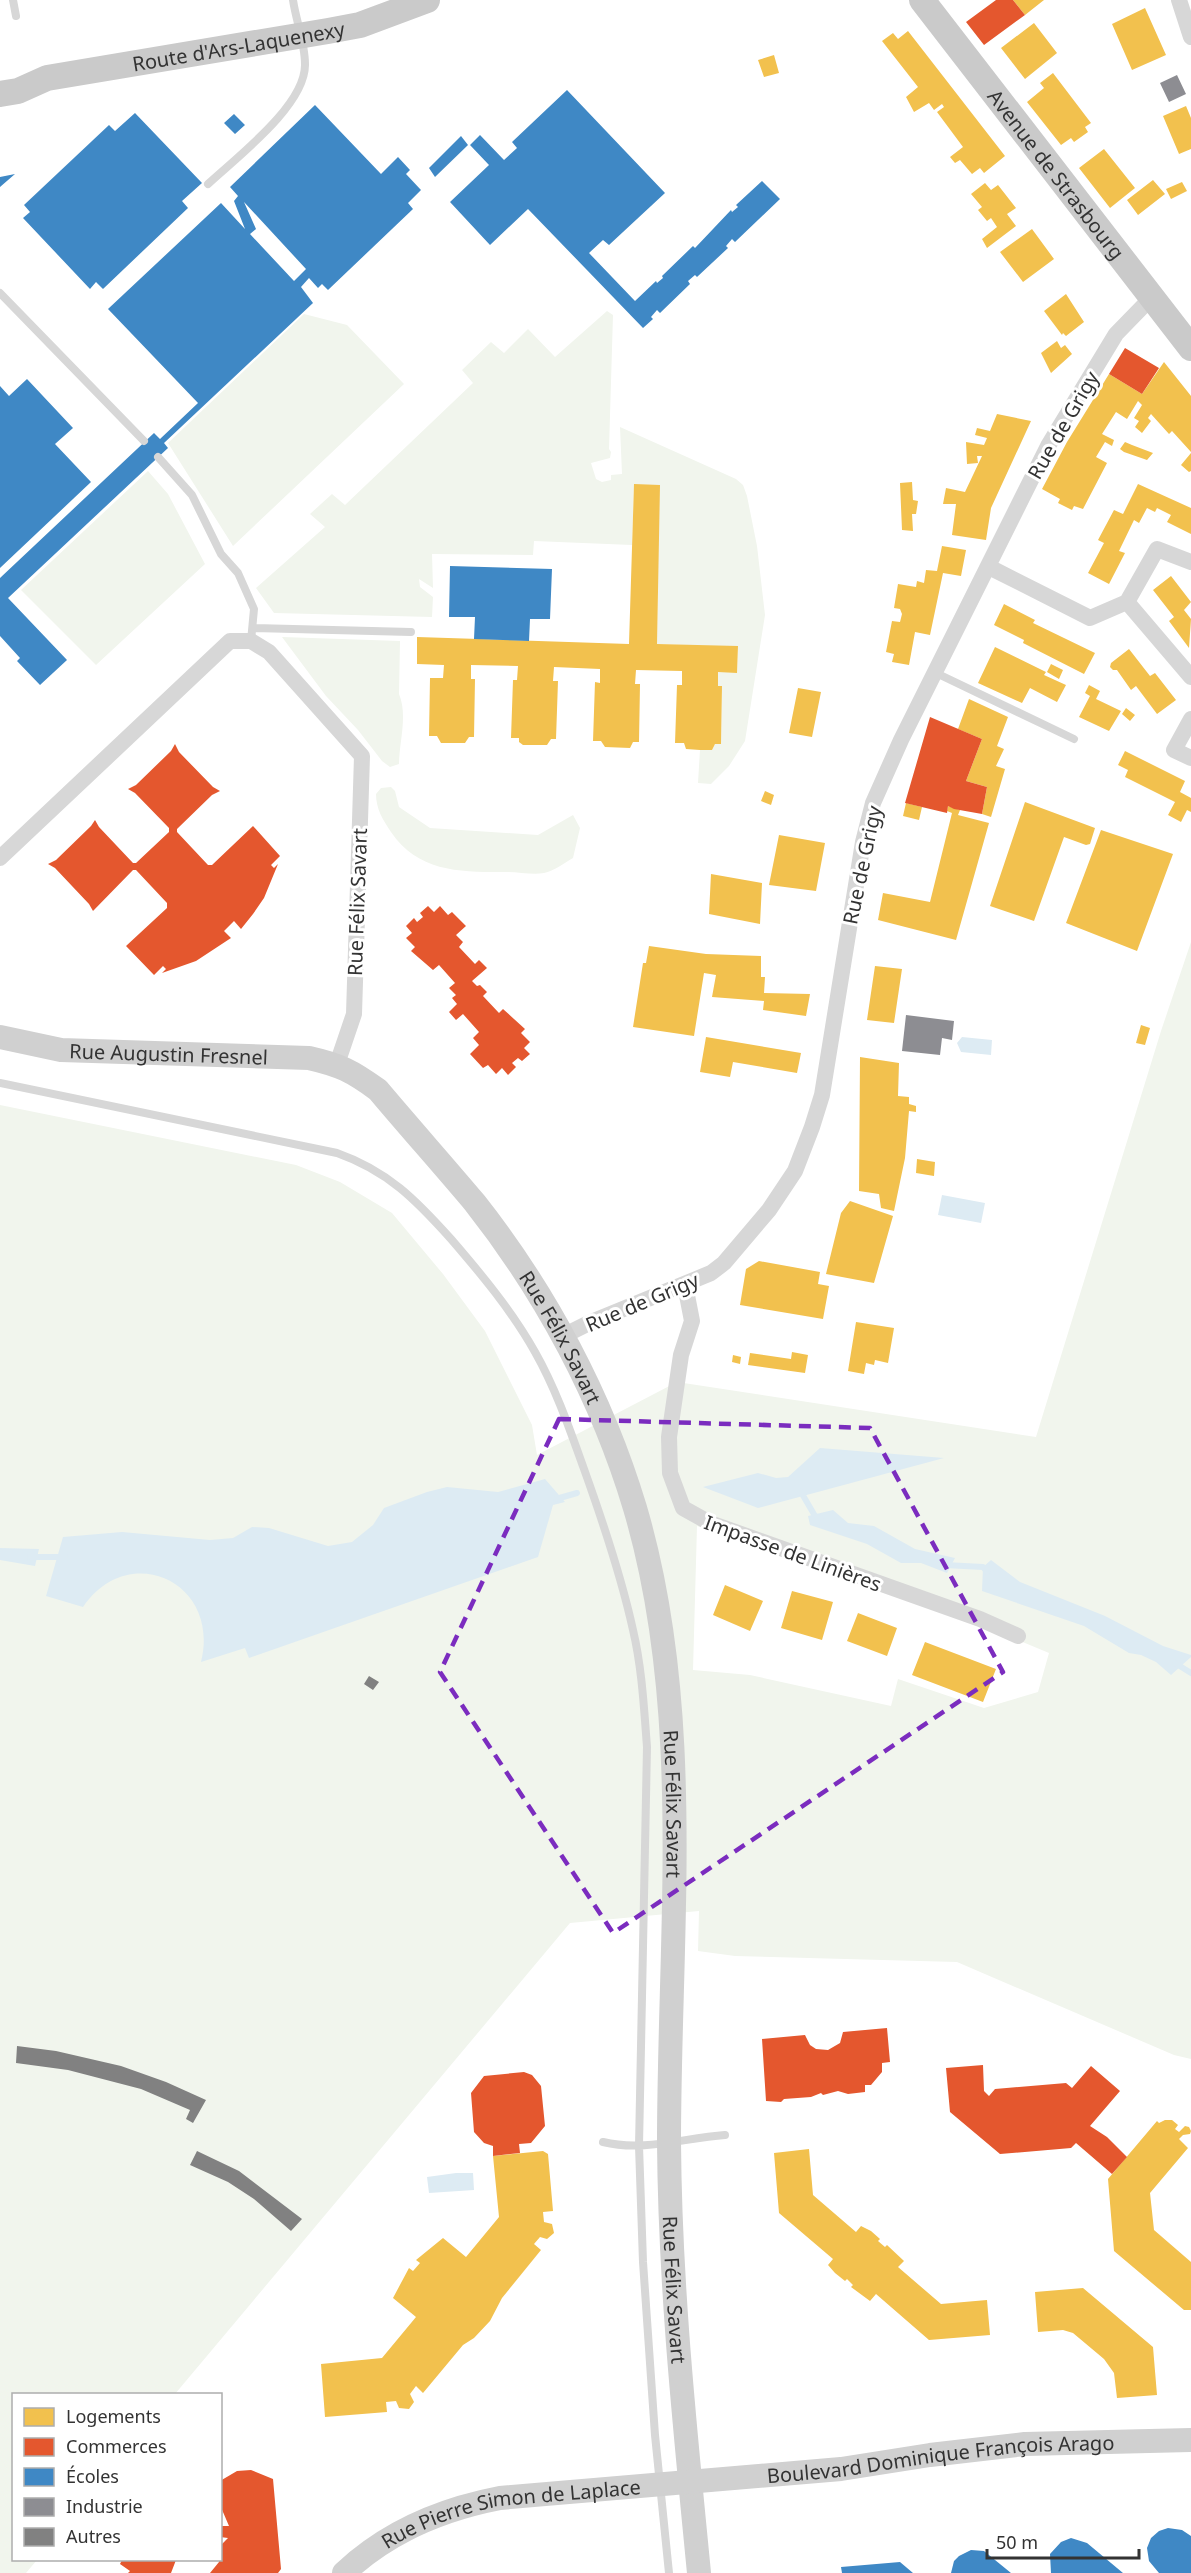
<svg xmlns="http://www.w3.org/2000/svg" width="1191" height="2573" font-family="'Noto Sans',sans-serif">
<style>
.green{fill:#f1f5ed;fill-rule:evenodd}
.water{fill:#ddebf3}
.homes{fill:#f2c14e}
.shops{fill:#e4572e}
.schools{fill:#3f88c5;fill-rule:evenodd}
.industry{fill:#8d8d92}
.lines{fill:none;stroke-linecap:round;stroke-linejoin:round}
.stream{stroke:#ddebf3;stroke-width:6}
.building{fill:#818181}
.lane{stroke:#d7d7d7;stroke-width:8}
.street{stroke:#d7d7d7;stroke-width:16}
.secondary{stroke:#d0d0d0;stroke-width:24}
.primary{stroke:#cacaca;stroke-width:26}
.marked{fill:none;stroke:#7b2cbf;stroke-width:4.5;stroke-dasharray:12 8;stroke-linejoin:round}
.labels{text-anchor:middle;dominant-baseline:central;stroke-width:6;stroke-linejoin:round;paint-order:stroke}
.street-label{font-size:20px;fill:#333;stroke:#fff}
</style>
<rect width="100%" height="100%" fill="#fff"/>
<path class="green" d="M607 311 613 315 609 449 611 452 610 458 591 463 596 479 602 482 611 480V475L622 474 620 427 736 479 743 485 747 496 757 546 765 615 745 741 729 766 711 784 698 783 700 750H712L715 744H721L722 687 718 686V672H737L738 647 657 644 659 485H634L632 545 534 541 533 555 432 554 433 588 419 579 420 587 433 597 432 617 274 613 256 588 325 527 310 514 332 494 345 505 473 383 462 370 491 342 504 353 528 329 555 357Z
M304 314 347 325 404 384 233 546 168 443Z
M148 471 168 494 205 564 96 665 21 590Z
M282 637 400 641 399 694C408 716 399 742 399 764L390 767 382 761 358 730 326 696Z
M391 787 395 791 399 807 430 828 538 835 573 815 580 828 573 858C564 863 554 871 544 873 533 875 519 872 507 872 461 872 419 873 391 832 383 820 376 809 376 794L381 788Z
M1191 942V2059L1174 2055 957 1962 735 1956 698 1951 699 1911 570 1923 175 2394H14V2560H37L26 2573H0V1105L296 1165 340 1182 392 1213 443 1274 485 1331 532 1425 537 1455 677 1382 1036 1437 1161 1031ZM697 1526 864 1586 977 1623 1049 1653 1038 1692 984 1708 898 1679 891 1706 750 1675 693 1670Z"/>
<path class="water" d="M962 1037 992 1040 991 1055 961 1052 957 1043Z
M942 1195 985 1203 981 1223 938 1215Z
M820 1448 944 1458 758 1508 703 1487 758 1473 776 1478 788 1477Z
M545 1479 565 1502 553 1505 538 1557 249 1658 245 1648 201 1662C221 1581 128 1540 83 1607L46 1596 63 1537 122 1532 210 1540 233 1538 252 1527 269 1528 328 1546 352 1542 373 1525 384 1508 427 1492 447 1487 498 1492Z
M833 1510 848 1523 874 1526 915 1549 955 1558 947 1573 921 1563H901L867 1544 810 1525 808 1516Z
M0 1548 39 1549 35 1566 0 1560Z
M991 1560 1020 1582 1105 1616 1163 1646 1191 1655V1657L1171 1675 1156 1662 1141 1655 1129 1653 1084 1626 982 1591 983 1567Z
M456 2173H473L474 2190 429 2193 427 2177Z"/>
<path class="homes" d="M1013 0H1044L1025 15Z
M1145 8 1166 55 1132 70 1112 24Z
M1034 23 1057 53 1025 79 1001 48Z
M908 31 1005 156 984 173 980 168 972 174 960 160 955 163 950 157 963 147 937 112 944 107 942 104 934 110 929 103 914 112 906 97 918 87 882 41 893 33 898 39Z
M774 55 779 73 764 77 758 60Z
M1053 73 1091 123 1085 127 1088 132 1074 142 1071 138 1061 145 1027 102 1044 88 1040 83Z
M1186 106 1191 118V149L1179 154 1163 116Z
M1104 149 1135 188 1110 208 1079 168Z
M1153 180 1165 194 1138 215 1127 200Z
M1182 182 1187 191 1171 199 1166 189Z
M985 183 991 190 998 185 1016 208 1007 214 1016 226 987 248 982 239 997 227 991 218 987 221 978 210 982 207 971 194Z
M1032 229 1054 259 1023 282 1000 252Z
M1066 294 1084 322 1066 336 1063 333 1062 335 1044 311Z
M1057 341 1061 348 1065 345 1072 354 1051 373 1041 353Z
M1164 362 1191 396V452L1172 431 1169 434 1151 414 1148 418 1151 421 1142 433 1135 427 1139 421 1134 418 1142 405 1138 401 1127 419 1116 412 1102 434 1114 440 1112 446 1105 442 1096 457 1107 463 1083 509 1074 506 1072 510 1058 503 1060 499 1042 489 1067 442 1109 374 1142 394Z
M997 414 1031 421 991 508 986 540 952 535 956 504H943L946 488 965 492 982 456H977L978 463 967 464 966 442 984 445 987 438 975 435 977 428 990 431Z
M1125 442 1132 445 1153 453 1147 460 1124 452 1120 449Z
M1191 453V471L1189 472 1181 465Z
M912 482 913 500 918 501 916 514H912L913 531 902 530 900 483Z
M634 484 660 485 657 644 738 646 737 673 718 672V686H722L721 744H715L712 750H700L686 749 684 743H675L677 685H682V671L636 670 635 684H640L639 742H633L630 748 605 747 601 741H593L595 682 600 683V669L554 667 553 681H558L556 739H551L547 745H523L519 742V738H511L513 680H517L518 666 471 665V679H475L474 737H469L465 743H441L437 736H429L430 678H443L444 665 417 664V637L629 644Z
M1138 484 1191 508V534L1167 522 1171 515 1157 508 1155 512 1147 508 1139 523 1134 520 1119 551 1125 553 1109 584 1088 573 1104 543 1098 540 1114 510 1123 514Z
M942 546 966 550 961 576 943 573 930 635 915 632 909 665 892 662 894 654 886 652 892 621 900 622 902 614 900 609 894 608 898 584 916 587 917 581 924 583 926 570 937 571Z
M1171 576 1191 602 1184 610 1191 619 1189 648 1169 621 1174 617 1153 590Z
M1004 604 1035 620 1033 623 1095 653 1084 674 1023 643 1024 640 994 625Z
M995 647 1046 672 1044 675 1066 685 1057 702 1030 688 1022 703 978 683Z
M1129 649 1150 676 1155 673 1176 700 1157 714 1136 686 1131 690 1117 670H1113L1110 667 1111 663Z
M1051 664 1063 670 1059 679 1047 672Z
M1089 685 1100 691 1096 699 1121 711 1109 731 1079 717 1090 696 1085 693Z
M798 688 821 692 812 737 789 733Z
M969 699 1008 717 997 746 1004 749 996 766 1005 769 991 817 982 814 987 787 966 781 982 739 958 729Z
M1126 708 1135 715 1130 721 1122 714Z
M1125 751 1185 781 1180 792 1191 798V812L1187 810 1181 822 1168 815 1175 802 1125 777 1128 770 1118 765Z
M765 791 774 795 771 805 761 801Z
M1025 802 1095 828 1090 844 1086 845 1064 837 1034 921 990 906Z
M906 803 922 807 919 820 903 816Z
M948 806 960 810 958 815 989 823 956 940 878 920 883 893 930 902 952 813 947 811Z
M1101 830 1173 854 1137 951 1066 923Z
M779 835 825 843 816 891 769 885Z
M711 874 762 883 760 924 709 914Z
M649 946 706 954 761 956V977H765L764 993 810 994 806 1016 763 1010 764 1001 712 997 716 975 704 973 694 1036 633 1027 643 963H646Z
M875 966 902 969 894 1023 867 1020Z
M1141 1025 1150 1028 1145 1045 1136 1043Z
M706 1037 801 1053 797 1073 733 1062 730 1077 700 1072Z
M860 1057 899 1063 898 1096 909 1097V1104L916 1106V1112L909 1111 905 1158 894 1211 881 1208 879 1194 859 1191Z
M917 1159 935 1162 934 1176 916 1173Z
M850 1201 893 1216 874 1283 826 1274 841 1213Z
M759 1261 820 1272 818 1284 829 1286 823 1319 740 1305 746 1269Z
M856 1322 894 1328 888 1363 875 1360 874 1365 866 1363 864 1374 848 1371Z
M792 1352 808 1355 805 1373 748 1365 750 1353 791 1359Z
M733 1355 741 1357 740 1364 732 1362Z
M725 1585 763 1601 750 1631 713 1615Z
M792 1591 833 1602 822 1640 781 1628Z
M858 1613 897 1628 887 1656 847 1641Z
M925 1642 996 1669 983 1702 912 1675Z
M1165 2120H1172L1178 2125 1175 2129 1179 2132 1185 2126 1189 2127 1191 2131 1190 2134 1183 2135 1179 2139 1188 2148 1150 2193 1154 2230 1191 2262V2310H1184L1114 2251 1108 2179 1157 2121 1159 2123Z
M809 2149 813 2195 856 2232 861 2226 871 2231 880 2239 878 2241 885 2247 887 2245 904 2261 898 2267 941 2304 987 2300 990 2335 929 2340 876 2294 870 2301 851 2287 853 2285 847 2279 845 2281 835 2273 828 2265 833 2259 779 2213 774 2153Z
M543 2151 548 2154 553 2211 543 2212 544 2222 552 2224 554 2233 547 2239 540 2237 534 2244 541 2250 502 2298 490 2321 474 2338 463 2345 423 2393 416 2386 410 2394 414 2402 409 2409 399 2408 396 2401 386 2402 387 2412 325 2417 321 2364 382 2358 416 2317 393 2298 409 2268 413 2271 420 2263 416 2260 443 2238 466 2257 499 2217 493 2156Z
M1083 2288 1153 2347 1157 2395 1117 2398 1114 2373 1104 2359 1073 2333 1063 2330 1038 2332 1035 2292Z"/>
<path class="shops" d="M996 0H1013L1025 15 984 45 966 22Z
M1125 348 1159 368 1142 394 1109 374Z
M930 717 982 739 966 781 987 787 982 814 954 809 948 806 947 813 905 803Z
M175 744 179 752 213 787 220 791 212 795 177 829V832L208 865H212L253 826 280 856 271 865 274 868 278 864 264 898 253 914 241 929 234 921 224 931 231 938 196 961 162 973 166 969 163 966 154 975 126 946 167 908V903L136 870H133L93 911 89 904 55 868 48 864 56 860 91 826 95 820 99 827 133 863H136L169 832V828L135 793 128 789 136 785 171 751Z
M428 906 434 912 440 906 448 915 452 912 466 926 456 935 463 942 459 947 475 964 479 960 487 968 472 981 477 986 480 985 487 992 483 996 499 1013 503 1009 525 1029 521 1033 530 1042 524 1048 530 1054 522 1061 518 1058 512 1063 516 1067 508 1075 502 1068 496 1074 488 1065 483 1068 470 1054 479 1045 473 1038 479 1032 463 1014 456 1020 449 1012 457 1004 452 998 456 995 449 988 455 983 439 965 433 970 411 951 415 947 406 938 412 933 406 926 414 918 417 922 423 917 420 913Z
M887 2028 890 2062 882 2063V2072L871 2085H865V2092L848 2094 838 2091 823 2095 821 2093 811 2097 784 2099 781 2102 766 2101 762 2039 805 2035 810 2045 816 2049 828 2050 840 2043 843 2032Z
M983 2065 984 2091 989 2096 995 2089 1066 2083 1072 2088 1091 2066 1120 2091 1090 2126 1107 2137 1127 2157 1112 2174 1076 2143 1071 2148 1000 2154 950 2112 946 2068Z
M524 2072 532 2075 541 2086 545 2126 531 2143 519 2144 520 2153 493 2156V2146L484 2143 474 2132 471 2093 484 2076Z
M251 2470 273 2479 281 2569 278 2573H210L219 2562 220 2546 228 2538 220 2537V2526H229L220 2505V2481L237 2471Z
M122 2560H176L171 2573H128L130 2571 120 2564Z"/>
<path class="schools" d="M567 90 665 193 609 245 603 240 589 253 635 301 656 281 657 283 663 278 662 276 693 246 695 248 731 210 732 212 738 207 736 205 762 181 780 199 735 242 732 239 726 246 728 248 697 277 695 275 688 281 690 284 660 313 657 310 651 317 653 319 643 328 528 209 490 245 450 202 489 165 470 145 480 135 504 160 517 148 512 142Z
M315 105 381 174 398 157 410 170 406 174 421 190 408 203 413 209 328 290 322 284 318 288 309 278 301 287 313 303 164 443 168 448 8 598 67 660 40 685 17 661 20 658 0 636V578L154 433 160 439 198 403 108 309 221 203 245 229 234 201 238 196 230 187ZM244 202 306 269 294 281 250 234 256 229Z
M135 113 202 183 182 201 188 208 103 289 96 282 90 289 23 218 30 212 24 205 109 125 115 131Z
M234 114 245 125 235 134 224 123Z
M461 136 468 145 435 177 429 168Z
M15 174 0 187V177Z
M27 379 73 428 55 444 91 482 0 568V386L9 396Z
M450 566 552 569 550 619H530L529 641 474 639 475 617H449Z
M1168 2528 1182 2530 1191 2536V2573H1159L1149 2561 1147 2548 1151 2538 1159 2531Z
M1071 2538 1087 2543 1123 2573H1051L1050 2554 1061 2542Z
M971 2550 984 2551 1011 2573H951L954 2561 959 2556Z
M900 2562 913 2573H842L841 2567Z"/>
<path class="industry" d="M1177 75 1186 94 1169 102 1160 83Z
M906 1015 954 1021 952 1040 942 1038 940 1055 902 1051Z"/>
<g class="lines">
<path class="stream" d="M801 1492 815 1516 821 1518
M556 1499 577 1493
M30 1557H65
M945 1565 983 1567 987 1572
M1175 1663 1191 1673"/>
</g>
<path class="building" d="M369 1676 379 1682 373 1690 364 1684Z
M17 2046 56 2051 121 2066 166 2082 206 2100 193 2123 186 2119 190 2110 141 2089 68 2070 16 2063Z
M197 2151 239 2171 302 2219 291 2231 254 2199 228 2182 190 2165Z"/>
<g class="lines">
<path class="lane" d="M13 0 16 16
M208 184C237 157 306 105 305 64 305 43 296 21 293 0
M0 293 144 441
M158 457 192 495 221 554 238 573 254 609 251 641
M253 628 411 632
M936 673 1074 739
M0 1083 337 1153C388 1171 416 1200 451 1239 482 1275 512 1311 535 1352 556 1389 570 1430 584 1469 603 1522 621 1575 633 1630 642 1668 644 1709 647 1747L639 2146 643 2262 655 2435 669 2573
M603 2142C644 2152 683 2138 725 2135"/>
<path class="street" d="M1179 0 1191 37
M989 567 1090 618 1127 602 1157 549 1191 562
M1127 602 1191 677
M1191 719 1174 750 1191 758
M0 858 230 641H251L269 652 362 756 354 1014 337 1064
M685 1285 692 1321 681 1355 669 1437 670 1473 683 1508 710 1523 980 1619 1018 1636
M563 1336 589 1323 711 1273 724 1263 769 1210 795 1171 812 1127 822 1095 863 842 873 803 901 740 1048 446 1116 334 1152 297"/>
<g class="secondary">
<path id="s1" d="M0 1037 61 1050 309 1058C340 1065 352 1071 378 1090 410 1128 443 1165 475 1203 546 1293 602 1398 635 1508 695 1711 669 1933 669 2142 670 2288 685 2428 699 2573"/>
<path id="s2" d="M344 2573C387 2532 443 2509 500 2498L841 2469 930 2455 1025 2444 1191 2440"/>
</g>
<g class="primary">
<path id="s3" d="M922 0 1191 348"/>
<path id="s4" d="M0 94 18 91 47 78 328 31 360 25 427 0"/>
</g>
</g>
<path class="marked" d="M559 1419 870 1428 1003 1672 613 1933 440 1672Z"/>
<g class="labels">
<g class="street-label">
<text stroke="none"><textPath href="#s4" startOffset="244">Route d'Ars-Laquenexy</textPath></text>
<text stroke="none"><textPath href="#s3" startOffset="220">Avenue de Strasbourg</textPath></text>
<text transform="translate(1063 425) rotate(-60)">Rue de Grigy</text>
<text transform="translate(862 865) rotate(-78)">Rue de Grigy</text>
<text transform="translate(357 902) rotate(-88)">Rue Félix Savart</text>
<text stroke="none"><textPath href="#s1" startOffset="170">Rue Augustin Fresnel</textPath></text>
<text transform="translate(642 1302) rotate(-23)">Rue de Grigy</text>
<text stroke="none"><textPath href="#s1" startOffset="696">Rue Félix Savart</textPath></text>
<text transform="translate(793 1553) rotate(20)">Impasse de Linières</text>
<text stroke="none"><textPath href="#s1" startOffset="1182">Rue Félix Savart</textPath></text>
<text stroke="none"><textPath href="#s1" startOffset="1668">Rue Félix Savart</textPath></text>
<text stroke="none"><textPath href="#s2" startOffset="618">Boulevard Dominique François Arago</textPath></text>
<text stroke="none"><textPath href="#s2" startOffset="183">Rue Pierre Simon de Laplace</textPath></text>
</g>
</g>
<rect x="12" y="2393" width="210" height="168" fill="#ffffff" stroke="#adadad" stroke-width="1.5"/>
<rect x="24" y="2408" width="30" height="18" fill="#f2c14e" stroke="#adadad" stroke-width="1.5"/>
<text x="66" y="2423" font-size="18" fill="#333333">Logements</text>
<rect x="24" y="2438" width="30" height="18" fill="#e4572e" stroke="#adadad" stroke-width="1.5"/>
<text x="66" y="2453" font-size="18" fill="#333333">Commerces</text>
<rect x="24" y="2468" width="30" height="18" fill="#3f88c5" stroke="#adadad" stroke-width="1.5"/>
<text x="66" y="2483" font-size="18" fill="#333333">Écoles</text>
<rect x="24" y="2498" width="30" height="18" fill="#8d8d92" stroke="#adadad" stroke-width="1.5"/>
<text x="66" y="2513" font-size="18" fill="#333333">Industrie</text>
<rect x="24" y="2528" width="30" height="18" fill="#818181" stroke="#adadad" stroke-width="1.5"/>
<text x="66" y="2543" font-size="18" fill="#333333">Autres</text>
<path d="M987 2549v9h152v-9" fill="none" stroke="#333333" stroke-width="3"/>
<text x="996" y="2549" font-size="18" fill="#333333" stroke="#ffffff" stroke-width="4.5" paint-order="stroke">50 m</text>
</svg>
